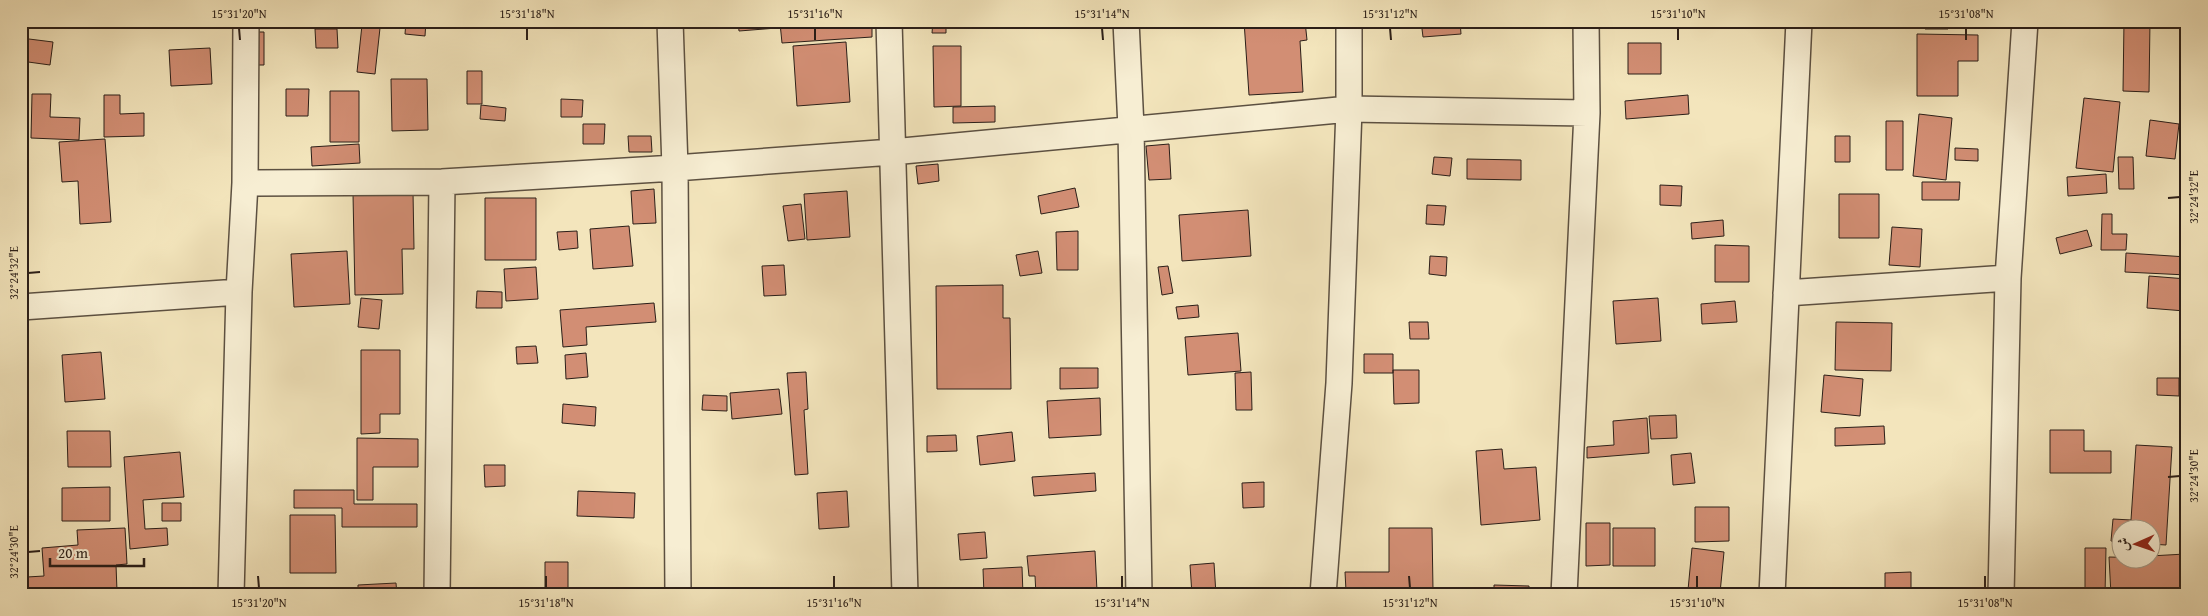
<svg xmlns="http://www.w3.org/2000/svg" width="2208" height="616" font-family="'Gentium Book Plus',Amiri,serif">
<style>
.building{fill:#d28e74;stroke:#2a1e18}
.lines{fill:none;stroke-linecap:round;stroke-linejoin:round}
.minor-casing{stroke:#5c5041;stroke-width:28}
.minor{stroke:#f7eed3;stroke-width:25}
.ticks{fill:none;stroke:#2a1e18;stroke-width:2}
.neatline{fill:none;stroke:#2a1e18;stroke-width:2}
.ticks-label{font-size:12px;text-anchor:middle;fill:#2a1e18}
</style>
<rect width="100%" height="100%" fill="#f3e5bc"/>
<filter id="stains"><feTurbulence type="fractalNoise" baseFrequency=".004" numOctaves="4"/><feColorMatrix values="0 0 0 0 .2 0 0 0 0 .09 0 0 0 0 .02 0 0 0 .5 -.17"/></filter>
<radialGradient id="worn" r=".72"><stop offset=".6" stop-color="#630" stop-opacity="0"/><stop offset="1" stop-color="#630" stop-opacity=".3"/></radialGradient>
<path class="building" d="M406 21H426L425 36 405 34Z
M738 21H777V28L739 31Z
M811 21H872V37L782 43 780 23Z
M933 21H946V33H932Z
M1244 21H1305L1307 40 1300 41 1303 92 1249 95Z
M1421 21H1460L1461 34 1423 37Z
M1925 21H1947L1948 29H1925Z
M2124 21H2150L2149 92 2123 91Z
M362 25 380 28 375 74 357 72Z
M315 29H337L338 48H316Z
M250 32H264V65H250Z
M1917 34 1978 35V61H1958V96H1917Z
M21 38 53 42 50 65 21 61Z
M846 42 850 102 797 106 793 46Z
M1628 43H1661V74H1628Z
M933 46H961V106L934 107Z
M210 48 212 84 171 86 169 50Z
M467 71H482V104H467Z
M391 79H427L428 130 392 131Z
M286 89H309L308 116H286Z
M330 91H359V142H330Z
M32 94H51L50 117 80 118 79 140 31 138Z
M104 95H120V114L144 113V136L104 137Z
M1688 95 1689 114 1626 119 1625 101Z
M2084 98 2120 102 2113 172 2076 168Z
M561 99 583 100 582 117H561Z
M481 105 506 108 505 121 480 119Z
M995 106V122L953 123V107Z
M1919 114 1952 118 1946 180 1913 176Z
M2150 120 2179 124 2175 159 2146 156Z
M1886 121H1903V170H1886Z
M583 124H605L604 144H583Z
M628 136H651L652 152H629Z
M1835 136H1850V162H1835Z
M105 139 111 222 80 224 78 181 62 182 59 142Z
M359 144 360 163 312 166 311 147Z
M1169 144 1171 179 1149 180 1146 146Z
M1955 148 1978 149V161L1955 160Z
M1434 157 1452 158 1450 176 1432 174Z
M2118 157H2133L2134 189H2119Z
M1467 159 1521 160V180L1467 179Z
M938 164 939 181 918 184 916 166Z
M2106 174 2107 193 2068 196 2067 177Z
M1922 182H1960L1959 200H1922Z
M1660 185 1682 186 1681 206 1660 205Z
M1075 188 1079 207 1041 214 1038 196Z
M654 189 656 223 633 224 631 191Z
M847 191 850 237 807 240 804 194Z
M413 192 414 249H402L403 294 355 295 353 194Z
M1839 194H1879V238H1839Z
M485 198H536V260H485Z
M801 204 805 239 788 241 783 206Z
M1427 205 1446 206 1444 225 1426 224Z
M1248 210 1251 256 1182 261 1179 215Z
M2102 214H2112V234H2127L2126 250H2101Z
M1723 220 1724 236 1692 239 1691 223Z
M629 226 633 266 593 269 590 229Z
M1892 227 1922 229 1920 267 1889 265Z
M2087 230 2092 246 2060 254 2056 238Z
M577 231 578 248 559 250 557 232Z
M1078 231V270H1057L1056 232Z
M1715 245 1749 246V282H1715Z
M347 251 350 304 294 307 291 254Z
M1038 251 1042 273 1020 276 1016 255Z
M2126 253 2187 257V275L2125 272Z
M1430 256 1447 257 1446 276 1429 274Z
M784 265 786 295 764 296 762 266Z
M1168 266 1173 293 1162 295 1158 267Z
M536 267 538 299 506 301 504 269Z
M2149 276 2187 279 2185 311 2147 308Z
M1003 285V318H1010L1011 389H937L936 286Z
M477 291 502 292V308H476Z
M361 298 382 300 379 329 358 327Z
M1658 298 1661 341 1616 344 1613 301Z
M1735 301 1737 322 1702 324 1701 304Z
M654 303 656 322 586 327 587 345 563 347 560 310Z
M1198 305 1199 317 1178 319 1176 307Z
M1409 322H1428L1429 339H1410Z
M1836 322 1892 323 1891 371 1835 370Z
M1238 333 1241 371 1188 375 1185 337Z
M536 346 538 363 517 364 516 347Z
M361 350H400V414H380V433L361 434Z
M101 352 105 399 65 402 62 355Z
M586 353 588 377 566 379 565 355Z
M1364 354H1393V373H1364Z
M1060 368H1098V388L1060 389Z
M1393 370H1419V403L1394 404Z
M806 372 808 409 804 410 808 474 795 475 787 373Z
M1251 372 1252 410H1236L1235 373Z
M1824 375 1863 379 1860 416 1821 412Z
M2157 378H2179V396L2157 395Z
M779 389 782 414 732 419 730 393Z
M703 395 727 396V411L702 410Z
M1100 398 1101 435 1049 438 1047 401Z
M563 404 596 407 595 426 562 423Z
M1676 415 1677 438 1651 439 1649 416Z
M1647 418 1649 453 1587 458V447L1614 445 1613 421Z
M1884 426 1885 444 1835 446V428Z
M2050 430H2084V451H2111V473H2050Z
M67 431H110L111 467H68Z
M1012 432 1015 461 980 465 977 436Z
M956 435 957 451 927 452V436Z
M357 438 418 439V467H373V500H357Z
M2136 445 2172 447 2166 545 2150 544V528H2120V542L2111 541 2113 519 2131 520Z
M1502 449 1504 469 1536 467 1540 520 1481 525 1476 451Z
M180 452 184 497 143 500 145 529 167 528 168 545 130 549 124 457Z
M1691 453 1695 483 1673 485 1671 455Z
M484 465H505V486L485 487Z
M1095 473 1096 491 1034 496 1032 477Z
M1264 482V507L1243 508 1242 483Z
M110 487V521H62V488Z
M294 490H354V504H417V527H342V508H294Z
M578 491 635 493 634 518 577 516Z
M847 491 849 527 819 529 817 493Z
M162 503H181V521H162Z
M1695 507H1729V541L1695 542Z
M290 515H335L336 573H290Z
M1586 523H1610V565L1586 566Z
M125 528 127 564 116 565 117 591 28 595 27 577 44 576 42 548 78 545 77 530Z
M1389 528H1432L1433 590 1346 591 1345 572H1389Z
M1613 528H1655V566H1613Z
M985 532 987 558 960 560 958 534Z
M1692 548 1724 552 1720 593 1688 590Z
M2085 548H2106L2105 595H2085Z
M1095 551 1097 591 1036 595 1035 576H1029L1027 556Z
M2185 554 2187 595H2111L2109 557 2150 558V556Z
M545 562H568V595H545Z
M1214 563 1216 595H1192L1190 565Z
M1022 567 1023 595H984L983 569Z
M1911 572V590L1885 591V573Z
M396 583 397 595H358V585Z
M1494 585 1529 586V595H1494Z"/>
<g class="lines">
<defs>
<path id="minor" d="M670 21 675 168 678 595
M889 21 905 595
M1126 21 1131 128 1139 595
M245 183 442 182 675 168 892 152 1349 109 1587 113
M1786 293 2008 278
M21 307 239 292
M231 595 239 292 245 183 246 21
M437 595 442 182
M1323 595 1339 383 1349 109V21
M1564 595 1587 113 1586 21
M1772 595 1799 21
M2001 595 2008 278 2025 21"/>
</defs>
<use href="#minor" class="minor-casing"/>
<use href="#minor" class="minor"/>
</g>
<path class="ticks" d="M239 28 240 40M527 28V40M815 28V40M1102 28 1103 40M1390 28 1391 40M1678 28V40M1966 28V40M2168 198 2180 197M28 273 40 272M2168 477 2180 476M28 552 40 551M258 576 259 588M546 576V588M834 576V588M1122 576V588M1409 576 1410 588M1697 576V588M1985 576V588"/>
<rect width="2208" height="616" fill="none" stroke="#f3e5bc" stroke-width="55"/>
<g transform="translate(2136 544) rotate(268)"><circle r="24" fill="#f7eed3" stroke="#a59b88"/>
<path d="M0-4L9 19L0 12L-9 19Z" fill="#8f2418"/>
<text y="-8" font-size="14" font-weight="bold" text-anchor="middle" fill="#2a1e18">ش</text>
</g>
<path d="M50 558v8h94v-8" fill="none" stroke="#2a1e18" stroke-width="2.5"/>
<text x="58" y="558" font-size="15" fill="#2a1e18" stroke="#f7eed3" stroke-width="4" paint-order="stroke">20 m</text>
<rect x="28" y="28" width="2152" height="560" class="neatline"/>
<g class="ticks-label">
<text x="239" y="18">15°31'20"N</text>
<text x="527" y="18">15°31'18"N</text>
<text x="815" y="18">15°31'16"N</text>
<text x="1102" y="18">15°31'14"N</text>
<text x="1390" y="18">15°31'12"N</text>
<text x="1678" y="18">15°31'10"N</text>
<text x="1966" y="18">15°31'08"N</text>
<text transform="translate(2194 197) rotate(-90)" y="4">32°24'32"E</text>
<text transform="translate(14 273) rotate(-90)" y="4">32°24'32"E</text>
<text transform="translate(2194 476) rotate(-90)" y="4">32°24'30"E</text>
<text transform="translate(14 552) rotate(-90)" y="4">32°24'30"E</text>
<text x="259" y="607">15°31'20"N</text>
<text x="546" y="607">15°31'18"N</text>
<text x="834" y="607">15°31'16"N</text>
<text x="1122" y="607">15°31'14"N</text>
<text x="1410" y="607">15°31'12"N</text>
<text x="1697" y="607">15°31'10"N</text>
<text x="1985" y="607">15°31'08"N</text>
</g>
<rect width="100%" height="100%" filter="url(#stains)"/>
<rect width="100%" height="100%" fill="url(#worn)"/>
</svg>
